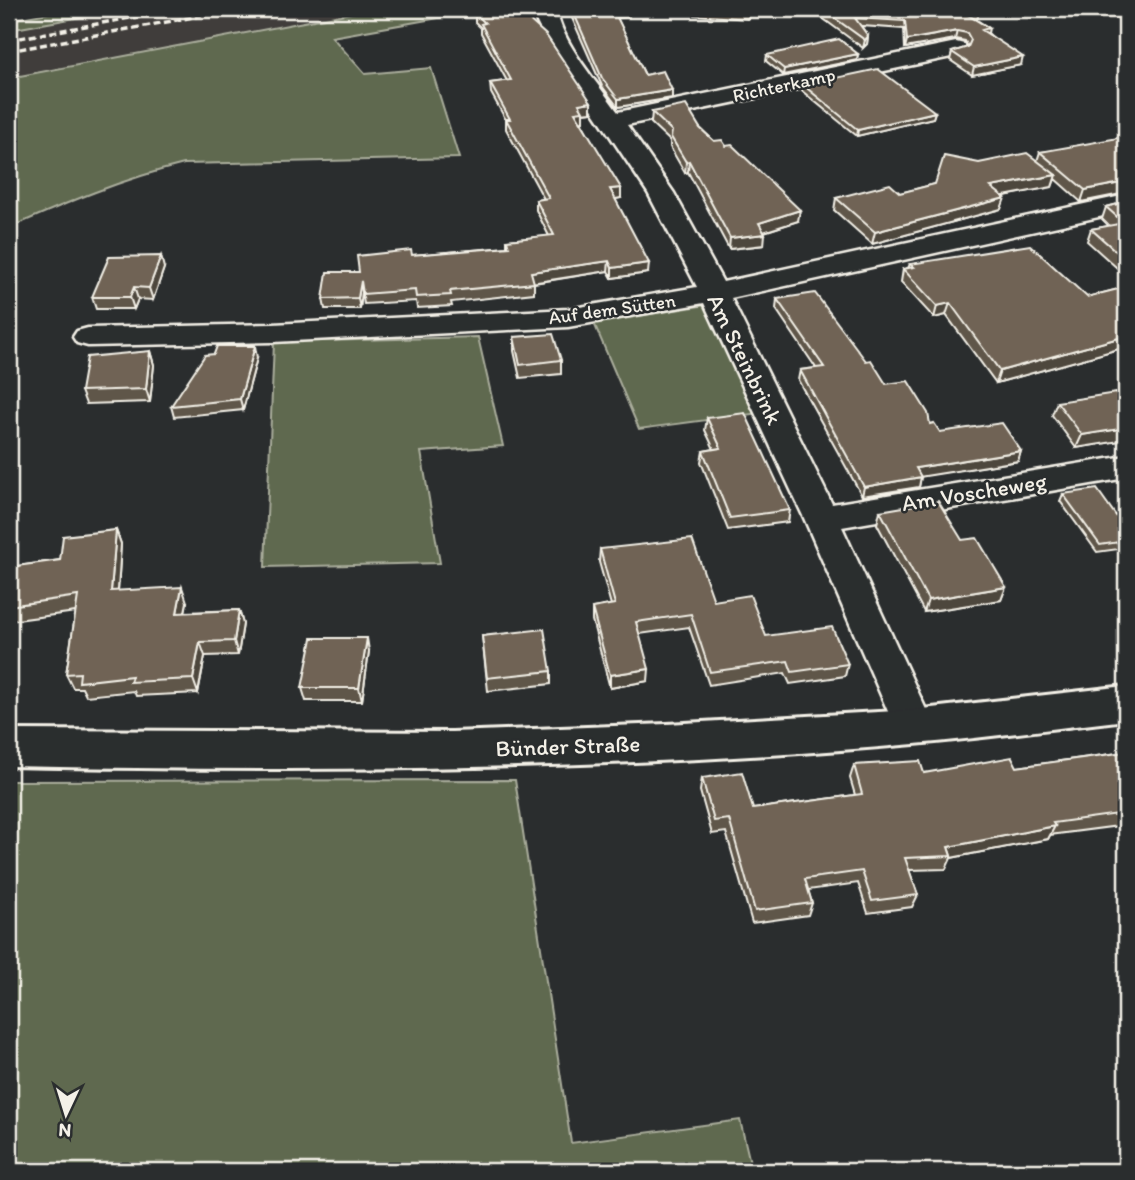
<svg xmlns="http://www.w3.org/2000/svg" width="1135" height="1180" font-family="Itim,sans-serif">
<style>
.built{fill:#3f3e3a}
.green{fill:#5f6950;stroke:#aaad9c;stroke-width:2}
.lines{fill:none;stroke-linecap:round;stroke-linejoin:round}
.minor-casing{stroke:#f4f1e8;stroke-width:5}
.major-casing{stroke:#f4f1e8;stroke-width:6}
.minor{fill:#2a2d2e;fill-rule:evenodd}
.major{fill:#2a2d2e;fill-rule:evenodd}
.rail{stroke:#f4f1e8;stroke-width:3.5;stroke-dasharray:7 3.5;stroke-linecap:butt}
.wall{fill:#5f5649;stroke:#f4f1e8;stroke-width:2}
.shaded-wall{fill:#4e463c;stroke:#f4f1e8;stroke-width:2}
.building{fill:#6f6455;stroke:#f4f1e8;stroke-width:2}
.labels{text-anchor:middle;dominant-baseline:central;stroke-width:5;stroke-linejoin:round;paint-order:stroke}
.far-street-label{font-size:19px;fill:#f4f1e8;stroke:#2a2d2e}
.street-label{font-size:23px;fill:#f4f1e8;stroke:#2a2d2e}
</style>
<rect width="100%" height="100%" fill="#2a2d2e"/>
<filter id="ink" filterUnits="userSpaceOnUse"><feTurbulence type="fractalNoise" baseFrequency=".0143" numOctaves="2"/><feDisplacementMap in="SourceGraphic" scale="14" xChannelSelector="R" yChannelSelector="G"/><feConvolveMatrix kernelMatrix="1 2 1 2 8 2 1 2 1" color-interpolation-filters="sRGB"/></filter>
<g filter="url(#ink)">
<path class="built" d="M125 9H372L9 78V30Z"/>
<path class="green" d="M71 9H125L9 30V20Z
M372 9H489L332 37 365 74 431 68 459 158 184 164C122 179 66 203 9 228V78Z
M706 305 760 413 639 429 594 323Z
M478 337 503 446 421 452 440 563 265 567 274 342Z
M515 780 571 1143 740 1120 752 1171H9V781Z"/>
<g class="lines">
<defs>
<path id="minor" d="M537 9H557C559 40 600 86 618 112L956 42 964 44 967 49 964 54 956 56 627 125 674 193 723 282 1126 195V211L731 298 832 504 1126 456V478L842 527 934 727 928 739 914 744 900 739 804 518 704 303 568 327 273 342 88 346 77 343 73 337 77 331 88 328 273 324 568 309 697 287 648 193 543 35 536 20Z"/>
<path id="major" d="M1126 686V720C1055 728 985 738 914 744 613 771 310 772 9 766V730L452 732 667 724 914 710Z"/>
</defs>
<use href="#minor" class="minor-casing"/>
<use href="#major" class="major-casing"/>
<use href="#minor" class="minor"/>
<use href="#major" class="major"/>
<path class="rail" d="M9 40 179 9
M9 51 237 9"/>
</g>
<path class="wall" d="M568 9 630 10 629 17 617 18 645 75 672 90V98L618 107 602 86Z
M695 9H749L748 19 695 15Z
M810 9H973L979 12 977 20 989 28 988 33 1021 65 972 75 950 60 952 52 968 47 965 41 955 39 905 48 904 29 861 26 868 36 867 44 863 48Z
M475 13 591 112 583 113V121H581L621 198 615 199 648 273 612 278 608 271 534 283V293L451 302 452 306 417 308 416 301 364 304 362 292 360 309H325L323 299 359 272 412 255 507 247V240L549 236 536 210V200L544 199 506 129V120L491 93 490 83 507 81 481 33V28L475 22Z
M858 54 857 60 783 75 766 61 767 55Z
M803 85 935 112 933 118 857 136 802 91Z
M652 112 700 128 714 141 726 146 798 221 764 232V245L729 249 688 172 685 173 670 147V141L651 123Z
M1126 144V193L1081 202 1055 179 1052 187 1003 196 1001 209 872 244 834 210 836 198 900 193 935 184 979 163 1037 161 1040 152Z
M1126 202V276L1087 241 1091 229 1109 226 1102 219 1106 207Z
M910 264 1087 297 1126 287V347L996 383 946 315 934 318 901 282 903 269 908 268Z
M164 268 153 300 138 299 134 309H96L92 297Z
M777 299 866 361 886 384 940 432 1021 451 1018 461 921 476 919 487 862 496 798 380 800 370 816 368 776 309Z
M514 337 561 360V374L520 378 514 351Z
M150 351 154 365 150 402 86 404 81 391Z
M257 358 243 410 174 417 171 406Z
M1057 402 1126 405V440L1076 448 1052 415Z
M707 418 790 510 788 522 728 530 701 462 703 451 714 449 705 430Z
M1063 494 1126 530V548L1097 552 1060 501Z
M880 511 962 540 1006 587 1001 600 924 612 877 524Z
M116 530 121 544 118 591 187 602 185 612 239 610 243 624 238 655 205 656 198 693 136 696 134 691 86 696 82 688H73L66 674 76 612 9 621V567L60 560Z
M600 549 714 601 766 636 848 664 845 676 790 684 785 673 709 685 689 627 639 634 648 681 610 688 592 620V608L611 605 599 562Z
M482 636 551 671V684L488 691Z
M369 651 362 701H306L302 688Z
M1126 752V825L1050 835 1048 839 951 858 946 869 909 870 918 895 912 907 868 913 858 883 808 890 812 903 808 915 752 923 726 832 712 834 700 791 702 778 753 809 855 795 850 778 854 765 924 773 1017 767Z"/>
<path class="shaded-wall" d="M979 12 977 20 968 15Z
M957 31 955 39 905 48 907 40Z
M868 36 867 44 863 48 865 40Z
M858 54 857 60 783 75 784 69Z
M1023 57 1021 65 972 75 974 67Z
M672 90V98L618 107V99Z
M591 102V112L583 113V121L575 122V112L579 104Z
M935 112 933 118 857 136 858 130Z
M689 161 688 172 685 173 686 162Z
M1056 175 1052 187 988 199 991 187Z
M1126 182V193L1081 202 1085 190Z
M621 188V198L610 200V189Z
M1005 198 1001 209 872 244 875 232Z
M800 210 798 221 757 234 759 223Z
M765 234 764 245 729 249 730 238Z
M161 256 164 268 153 300 149 288Z
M609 261 608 271 531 283V272Z
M649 263 648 273 612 278V268Z
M361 281 362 292 360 309 358 298Z
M134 287 138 299 134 309 130 297Z
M950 303 946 315 934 318 937 306Z
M1126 336V347L996 383 1000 371Z
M255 346 257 358 243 410 240 399Z
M150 351 154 365 150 402 146 389Z
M1126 428V440L1076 448 1082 435Z
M1021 451 1018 461 913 478 916 468Z
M921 477 919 487 862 496 864 487Z
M116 530 121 544 117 605 111 591Z
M182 587 187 602 182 627 177 613Z
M1006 587 1001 600 924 612 928 600Z
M239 610 243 624 238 655 234 641Z
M367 638 369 651 362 701 359 688Z
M200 642 205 656 198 693 193 679Z
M649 669 648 681 610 688V675Z
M1055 826 1048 839 951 858V856L948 847Z"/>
<path class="building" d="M496 9H517L546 35 591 102 579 104 583 111 575 112 621 188 610 189 649 263 612 268 609 261 531 272 534 283 450 291 451 295 416 297 415 290 363 294 361 281 358 298 323 299 327 272H359L357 256 411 250 412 255 509 247 507 240 554 235 536 200 549 198 506 119H510L490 83 511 80 481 24 485 23 475 13Z
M572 9 630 10 614 11 645 75 663 71 672 90 618 99 602 78Z
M822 9H973L979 12 968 15 989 28 982 30 1023 57 974 67 952 52 968 47 971 40 967 33 957 31 907 40 905 21 855 18 868 36 865 40Z
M839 39 858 54 784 69 767 55Z
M878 69 935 112 858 130 803 85Z
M686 105 700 128 714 141 722 140 726 146 732 145 800 210 759 223 765 234 730 238 689 161 686 162 671 137 672 131 652 112Z
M1118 138 1126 144V182L1085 190 1040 152Z
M1027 153 1056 175 991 187 1005 198 875 232 836 198 890 184 900 193 935 184 944 156 979 163Z
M1126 202V260L1091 229 1124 223 1106 207Z
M1030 245 1087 297 1126 287V336L1000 371 950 303 937 306 903 269 914 267 910 264Z
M161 256 149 288 134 287 130 297H92L109 257Z
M815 293 866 361 871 360 886 384 908 381 928 413 930 424 934 423 940 432 1002 423 1021 451 916 468 921 477 864 487 800 370 824 367 777 299Z
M553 334 561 360 520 365 514 337Z
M217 346H255L240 399 171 406 205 355 214 354Z
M150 351 146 389 81 391 87 357Z
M1116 393 1126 405V428L1082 435 1057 402Z
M745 413 790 510 730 518 703 451 721 448 707 418Z
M1097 489 1126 530V541L1100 545 1063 494Z
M938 501 962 540 977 538 1006 587 928 600 880 511Z
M116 530 111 591 182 587 177 613 239 610 234 641 200 642 193 679 130 682 132 676 79 682 80 673 66 674 78 596 9 606V567L60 560 63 536Z
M692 539 714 601 750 595 766 636 832 627 848 664 792 672 788 661 710 672 691 614 636 622 649 669 610 675 592 608 615 604 600 549Z
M544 629 551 671 487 678 482 636Z
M312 638H367L359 688H302Z
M1126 752V813L1053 823 1055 826 948 847 951 856 905 858 918 895 872 901 862 871 805 879 812 903 755 911 729 819 714 821 702 778 742 772 753 809 862 794 854 765 920 761 924 773 1012 757 1017 767Z"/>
</g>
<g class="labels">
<g class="far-street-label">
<text transform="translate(784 85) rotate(-12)">Richterkamp</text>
<text transform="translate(612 309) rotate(-8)">Auf dem Sütten</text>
</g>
<g class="street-label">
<text transform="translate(745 359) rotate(64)">Am Steinbrink</text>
<text transform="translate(974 492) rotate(-9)">Am Voscheweg</text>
<text transform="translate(568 746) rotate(-2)">Bünder Straße</text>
</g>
</g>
<rect width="1135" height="1180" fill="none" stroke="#2a2d2e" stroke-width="35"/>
<rect x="18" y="18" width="1100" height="1145" fill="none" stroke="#f4f1e8" stroke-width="2.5" filter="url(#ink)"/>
<g transform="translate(66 1114) rotate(184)" stroke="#2a2d2e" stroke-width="5" paint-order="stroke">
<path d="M0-5L12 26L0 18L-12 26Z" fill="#f4f1e8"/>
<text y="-10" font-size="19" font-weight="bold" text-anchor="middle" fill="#f4f1e8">N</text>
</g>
</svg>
